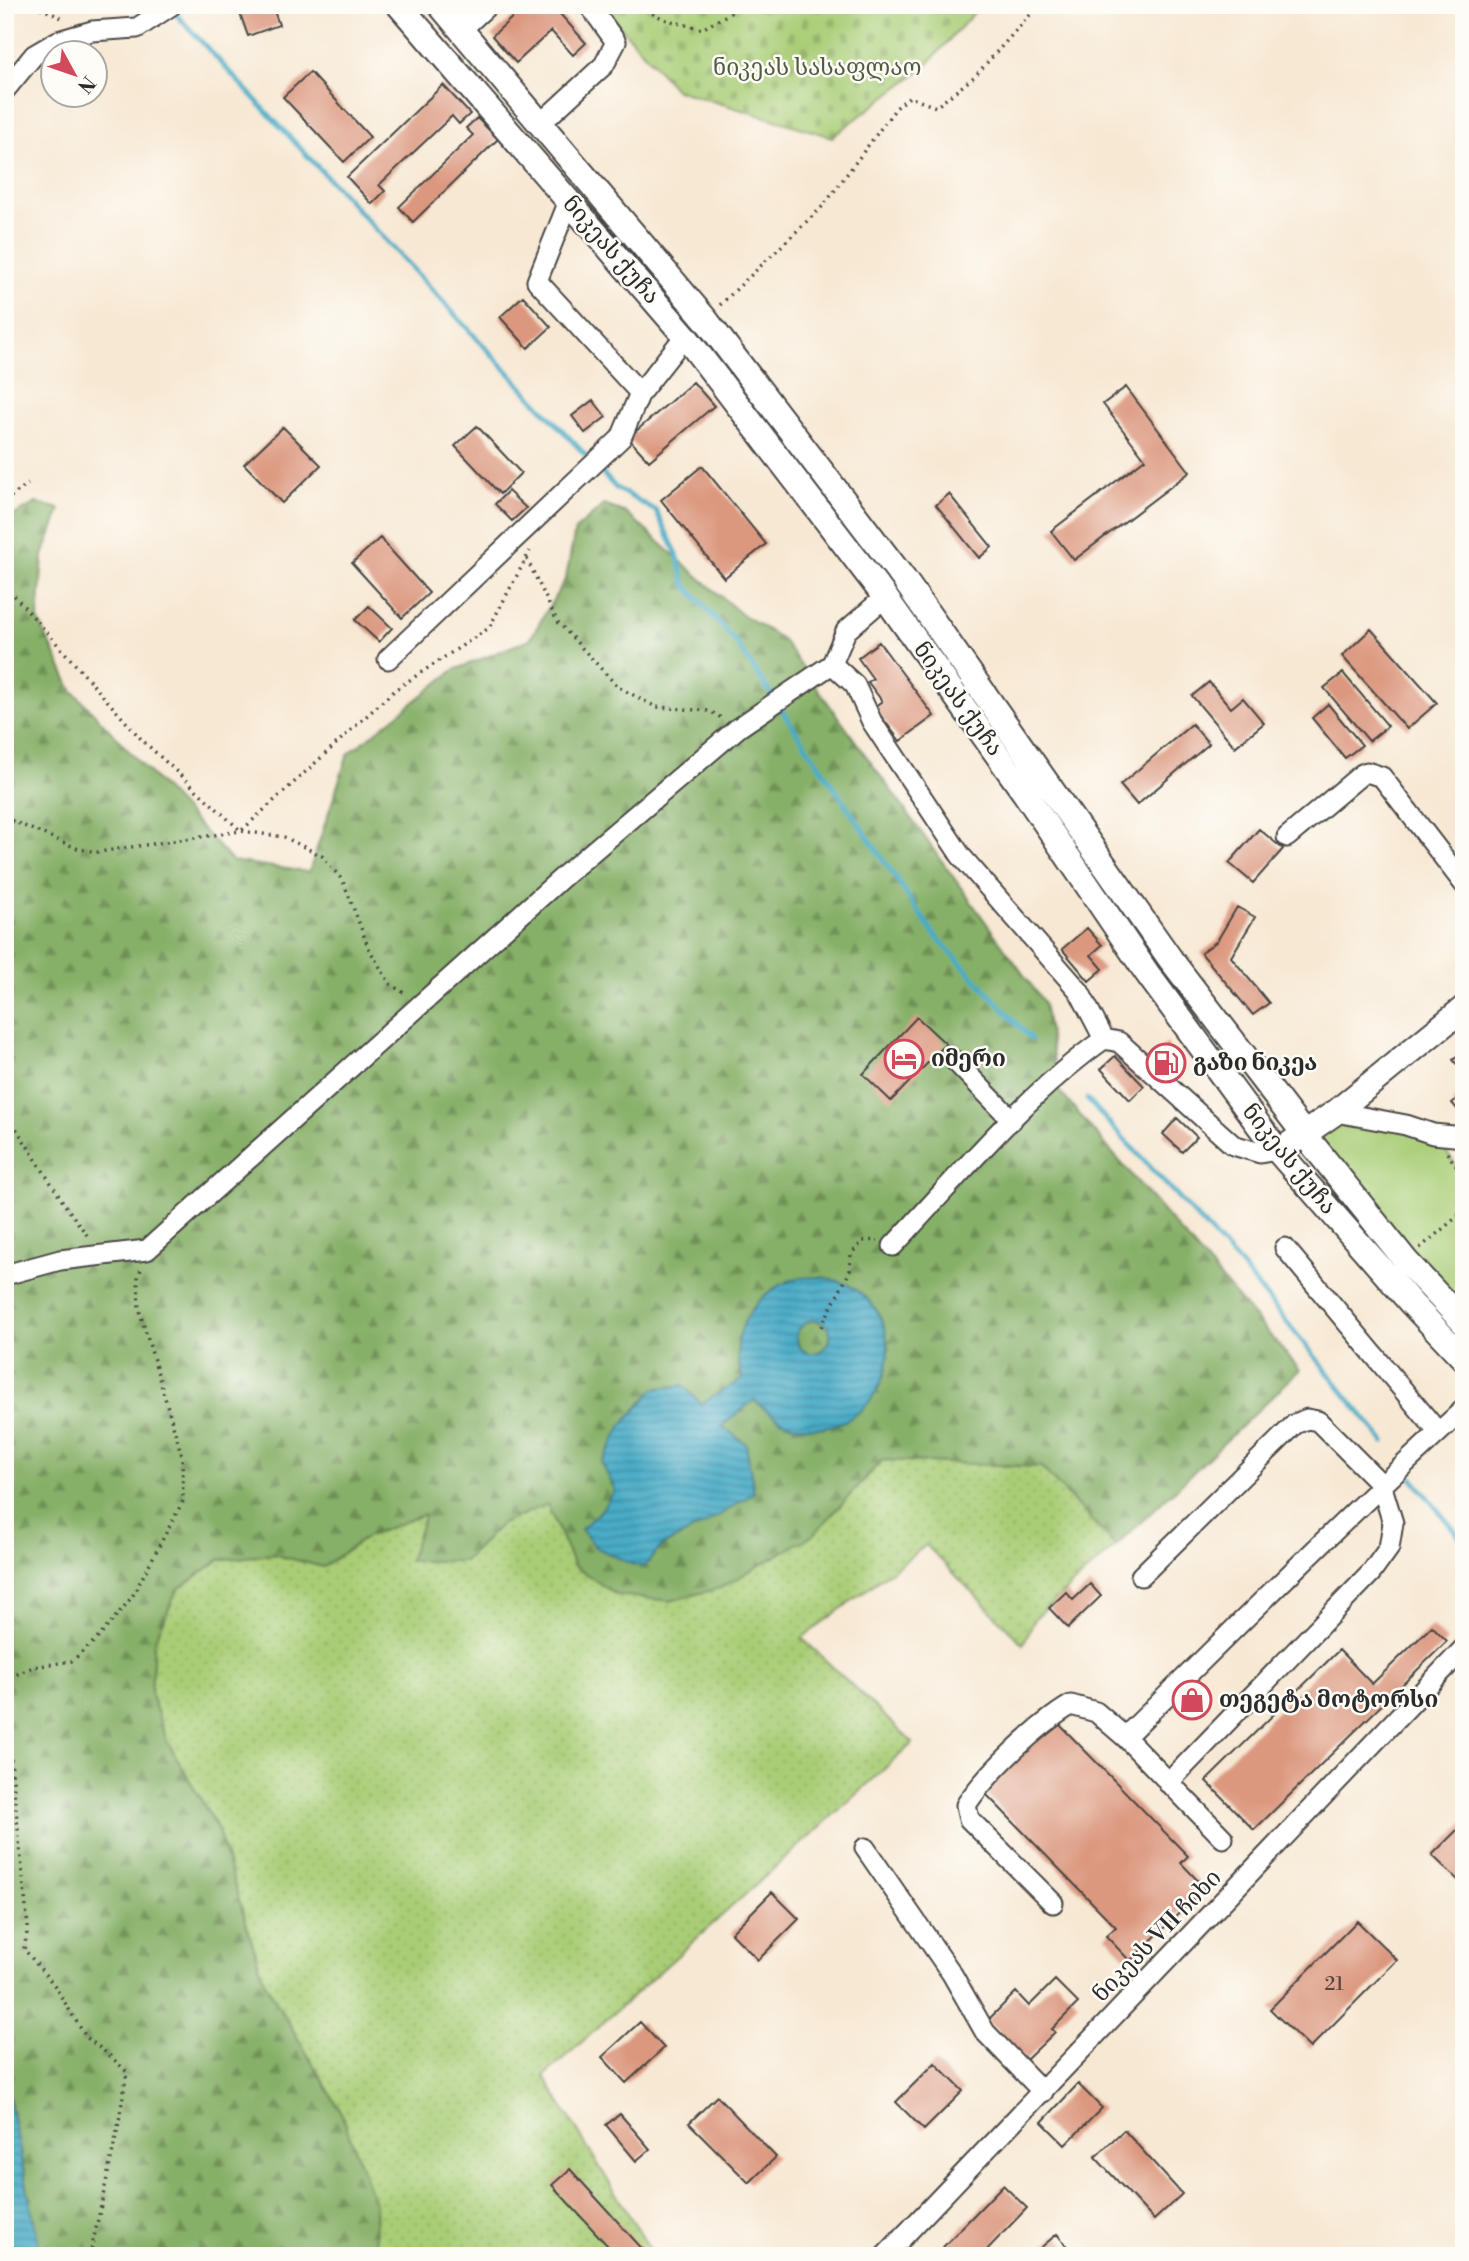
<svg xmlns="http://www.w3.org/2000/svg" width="1469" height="2261" font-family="'Libre Bodoni','Noto Serif Georgian',serif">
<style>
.grass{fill:url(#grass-dots);stroke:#6a7c50;stroke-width:2}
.forest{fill:url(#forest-firs);stroke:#586e49;stroke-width:2}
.cemetery{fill:url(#cemetery-stones);stroke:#6a7c50;stroke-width:2}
.park{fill:#a9cd76;stroke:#6a7c50;stroke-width:2}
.water{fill:url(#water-rules);stroke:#3a6c79;stroke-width:2;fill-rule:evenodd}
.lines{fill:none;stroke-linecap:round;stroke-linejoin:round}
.stream{stroke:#48acc7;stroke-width:5}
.building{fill:#dc987f}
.minor-casing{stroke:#4a4744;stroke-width:23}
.major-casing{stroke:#4a4744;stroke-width:28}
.path{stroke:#4a4744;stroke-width:3.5;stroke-dasharray:2 5;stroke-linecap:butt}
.minor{stroke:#fff;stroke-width:19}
.major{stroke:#fff;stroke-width:24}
.labels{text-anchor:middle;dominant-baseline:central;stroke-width:5;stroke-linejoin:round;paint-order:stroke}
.number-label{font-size:19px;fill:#574640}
.park-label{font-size:23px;fill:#515c42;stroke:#fdfcf7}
.street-label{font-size:23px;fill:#2b2b2b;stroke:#fdfcf7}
.poi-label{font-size:23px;font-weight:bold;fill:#2b2b2b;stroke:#fdfcf7;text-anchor:start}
</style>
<defs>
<pattern id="grass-dots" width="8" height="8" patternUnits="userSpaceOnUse" patternTransform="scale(1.75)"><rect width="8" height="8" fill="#a9cd76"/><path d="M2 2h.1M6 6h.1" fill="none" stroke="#92b066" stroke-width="1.8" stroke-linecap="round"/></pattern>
<pattern id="forest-firs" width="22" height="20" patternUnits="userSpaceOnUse" patternTransform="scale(1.75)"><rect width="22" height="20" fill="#86b067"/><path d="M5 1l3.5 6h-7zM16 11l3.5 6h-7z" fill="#6e8f55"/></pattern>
<pattern id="cemetery-stones" width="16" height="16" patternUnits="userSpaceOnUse" patternTransform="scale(1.75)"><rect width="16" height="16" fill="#a9cd76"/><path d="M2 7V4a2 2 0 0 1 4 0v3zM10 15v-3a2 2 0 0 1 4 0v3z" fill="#92b066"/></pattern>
<pattern id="water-rules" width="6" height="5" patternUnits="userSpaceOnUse" patternTransform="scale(1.75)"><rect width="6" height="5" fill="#48acc7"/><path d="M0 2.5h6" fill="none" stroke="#3c8ca2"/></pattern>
</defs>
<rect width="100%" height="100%" fill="#fdfcf7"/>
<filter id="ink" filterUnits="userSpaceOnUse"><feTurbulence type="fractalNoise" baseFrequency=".0143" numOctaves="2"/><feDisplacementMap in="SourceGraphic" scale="14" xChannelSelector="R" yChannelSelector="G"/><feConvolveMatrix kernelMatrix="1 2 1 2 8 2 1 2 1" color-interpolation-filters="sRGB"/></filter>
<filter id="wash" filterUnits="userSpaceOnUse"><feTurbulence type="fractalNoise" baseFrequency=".00686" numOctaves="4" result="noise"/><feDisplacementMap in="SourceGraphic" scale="28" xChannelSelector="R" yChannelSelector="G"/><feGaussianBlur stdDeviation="1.57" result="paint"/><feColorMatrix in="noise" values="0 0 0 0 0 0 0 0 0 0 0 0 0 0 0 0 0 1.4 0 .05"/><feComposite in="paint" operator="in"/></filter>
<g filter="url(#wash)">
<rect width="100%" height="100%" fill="#f7e8d3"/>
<path class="grass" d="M882 1460 1041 1467 1116 1546 1036 1617 1023 1644 926 1545 802 1638 913 1743 544 2076 654 2256H376L375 2204 340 2110 264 1981 217 1828 167 1741 151 1695 154 1642 177 1590 219 1560 273 1554 323 1567 368 1536 426 1513 410 1561H464L501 1524 547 1504 574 1566 813 1535Z"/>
<path class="forest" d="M36 503 60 509 43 556 38 619 72 690 232 861 309 872 348 754 454 670 530 639 566 578 575 530 604 505 626 513 740 613 782 639 1044 1003 1059 1091 1300 1370 1116 1546 1041 1467 882 1460 813 1535 720 1588 670 1601 617 1595 574 1566 547 1504 501 1524 464 1561H409L425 1514 368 1536 323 1567 273 1554 219 1560 177 1590 154 1642 151 1695 167 1741 217 1828 264 1981 340 2110 375 2204 376 2256H41L5 2078V520Z"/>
<path class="cemetery" d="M601 5H981L925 67 832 137 676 90Z"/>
<path class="park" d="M1336 1112 1433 1134 1464 1176V1323L1305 1135Z"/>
<path class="water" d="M822 1277C830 1279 840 1281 848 1285 926 1327 880 1447 794 1425 778 1421 766 1410 754 1400L722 1426 746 1444 754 1493 704 1525 662 1546 644 1567 631 1564 595 1547 581 1529 602 1509 615 1490 602 1463 622 1425 654 1389 683 1385 701 1404 742 1379C741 1372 739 1365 738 1358 735 1322 761 1289 795 1279 803 1277 813 1277 822 1277ZM816 1320C852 1332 811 1372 798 1343 793 1330 804 1321 816 1320Z
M5 2078 41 2256H5Z"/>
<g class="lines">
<path class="stream" d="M172 10 616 488 656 511 677 554 685 584 737 644 933 933 1031 1039
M1087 1099 1238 1262 1384 1442
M1411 1477 1464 1542"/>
</g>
<g id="blocks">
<path class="building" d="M237 5H272L279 25 248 36Z
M526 5H552L586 43 573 55 551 31 516 63 492 36Z
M310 72 370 137 344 162 283 97Z
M443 85 470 114 459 124 452 116 379 185 385 191 372 204 347 177Z
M477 118 498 139 413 222 399 207 473 135 466 128Z
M523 296 551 327 528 348 500 317Z
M693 382 714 406 649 461 628 438Z
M1126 387 1190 472 1074 560 1051 531 1145 459 1103 404Z
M593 400 606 417 585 433 572 416Z
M477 426 521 473 500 494 455 446Z
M283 427 321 465 282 503 244 464Z
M702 466 766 544 724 578 661 500Z
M508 491 526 508 512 521 495 504Z
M949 494 992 547 979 558 936 505Z
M380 538 429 593 402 618 352 563Z
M369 606 392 628 379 642 355 620Z
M1371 629 1437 703 1407 729 1342 656Z
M879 642 934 716 900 741 874 707 882 701 868 682 873 679 858 658Z
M1343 673 1388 726 1369 741 1324 688Z
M1209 682 1231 708 1243 698 1264 723 1235 747 1192 696Z
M1328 704 1362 745 1345 758 1312 718Z
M1192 724 1209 744 1137 805 1120 785Z
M1259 829 1283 849 1253 883 1229 863Z
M1237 907 1255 917 1231 957 1269 1003 1253 1015 1201 953 1217 941Z
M1087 928 1102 945 1091 955 1103 969 1089 981 1062 949Z
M917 1017 946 1044 891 1101 863 1074Z
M1167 1043 1181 1072 1172 1081 1150 1057Z
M1464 1051V1073L1453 1060Z
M1115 1056 1144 1086 1130 1100 1101 1069Z
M1464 1093V1117L1452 1103Z
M1177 1118 1197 1137 1182 1152 1163 1134Z
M1090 1584 1101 1596 1068 1628 1049 1608 1066 1592 1073 1600Z
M1432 1626 1447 1641 1254 1830 1206 1781 1339 1650 1372 1684Z
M1056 1721 1188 1856 1181 1863 1205 1888 1130 1961 1106 1936 1116 1927 984 1792Z
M1464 1823V1886L1432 1855Z
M772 1892 799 1919 758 1960 731 1933Z
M1357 1921 1397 1960 1310 2048 1270 2009Z
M1055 1980 1078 2003 1052 2029 1055 2032 1026 2060 987 2021 1016 1992 1029 2006Z
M640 2022 664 2048 626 2083 602 2057Z
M935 2063 963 2091 924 2130 896 2102Z
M1078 2084 1102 2108 1065 2145 1042 2122Z
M717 2096 776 2157 749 2183 689 2123Z
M620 2114 650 2149 636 2161 606 2125Z
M1124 2130 1182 2194 1154 2220 1095 2157Z
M570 2169 646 2253 643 2256H617L552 2185Z
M1003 2185 1027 2208 981 2256H952L943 2247Z
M1057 2234 1075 2256H1031Z"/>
</g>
</g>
<g filter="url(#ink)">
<use href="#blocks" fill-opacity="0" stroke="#4a4744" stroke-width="2"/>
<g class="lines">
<defs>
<path id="minor" d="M462 29 488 5
M5 90 34 55 58 41 92 31 137 28 172 5
M541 123 604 65 616 42 589 5
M569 201 537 281 640 393
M388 659 621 438 640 393 685 336
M832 664 855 685 872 722 961 856 1079 991 1104 1039
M1287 837 1362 774 1367 772 1382 777 1464 884
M955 1061 1012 1120
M1336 1112 1406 1125 1433 1134 1464 1137
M893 1246C960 1175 1024 1096 1104 1039L1119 1042 1233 1145 1260 1153 1277 1150
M1285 1248 1438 1432
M5 1275 60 1260 147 1250 565 875 738 728 832 664 846 631 885 597
M1141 1576 1295 1424 1307 1419 1318 1421 1381 1484 1393 1523 1389 1548 1371 1573 1168 1783
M1125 1737 1223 1838
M865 1848 952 1974 985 2032 1043 2092
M1053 1903 969 1819 966 1805C987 1773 1037 1725 1071 1705L1096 1712 1125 1737C1237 1626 1348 1515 1464 1409
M885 2256 1464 1648"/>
<path id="major" d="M399 5 685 336 885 597 1024 792 1147 973 1277 1150 1412 1304 1464 1359
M440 5 706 320 903 578 1171 960 1305 1135 1406 1261 1464 1323
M1291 1143 1336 1112 1464 1008"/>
</defs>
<use href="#minor" class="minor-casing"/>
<use href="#major" class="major-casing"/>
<path class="path" d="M34 5 64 19
M633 5 667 20 702 29 744 5
M720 305 824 205 896 108 909 97 936 107 975 76 1039 5
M5 501 28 484
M527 559 557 621 618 687 656 707 710 711 723 719
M5 585 142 740 241 831 396 689 489 628 530 551
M5 818 79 849 98 852 241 831 284 837 322 856 343 881 369 949 390 984 407 995
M5 1111 65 1205 89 1238
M1447 1153 1464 1176
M1420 1248 1464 1211
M821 1327 850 1271 851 1254 863 1241 878 1240
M90 2256 118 2127 127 2072 109 2055 86 2037 54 1985 24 1949 28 1927 5 1702 11 1677 33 1667 72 1661 99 1637 132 1597 183 1501 182 1456 139 1309 138 1278 141 1269"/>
<use href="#minor" class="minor"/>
<use href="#major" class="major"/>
</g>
</g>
<defs>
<symbol id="hotel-ring" viewBox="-11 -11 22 22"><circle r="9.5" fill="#fdfcf7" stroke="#d1495b" stroke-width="1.5"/><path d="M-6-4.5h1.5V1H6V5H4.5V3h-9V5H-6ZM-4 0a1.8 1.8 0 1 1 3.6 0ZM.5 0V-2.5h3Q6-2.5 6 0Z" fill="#d1495b"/></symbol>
<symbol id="fuel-ring" viewBox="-11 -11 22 22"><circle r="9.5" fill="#fdfcf7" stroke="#d1495b" stroke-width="1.5"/><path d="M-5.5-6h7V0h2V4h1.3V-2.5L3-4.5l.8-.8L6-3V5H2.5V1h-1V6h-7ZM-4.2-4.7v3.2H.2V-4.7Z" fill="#d1495b"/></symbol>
<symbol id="shop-ring" viewBox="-11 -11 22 22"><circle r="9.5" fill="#fdfcf7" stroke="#d1495b" stroke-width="1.5"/><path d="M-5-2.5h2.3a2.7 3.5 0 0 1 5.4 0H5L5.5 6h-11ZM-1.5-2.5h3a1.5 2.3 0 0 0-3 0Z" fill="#d1495b"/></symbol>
</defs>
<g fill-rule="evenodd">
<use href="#hotel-ring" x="882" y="1037" width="44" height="44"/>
<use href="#fuel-ring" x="1144" y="1041" width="44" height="44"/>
<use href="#shop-ring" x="1170" y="1678" width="44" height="44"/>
</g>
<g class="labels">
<g class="number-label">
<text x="1334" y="1984">21</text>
</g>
<g class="park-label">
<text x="817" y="68">ნიკეას სასაფლაო</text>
</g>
<g class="street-label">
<text transform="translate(611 250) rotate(49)">ნიკეას ქუჩა</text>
<text transform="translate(958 699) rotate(54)">ნიკეას ქუჩა</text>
<text transform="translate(1289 1159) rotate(51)">ნიკეას ქუჩა</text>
<text transform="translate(1157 1936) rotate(-46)">ნიკეას VII ჩიხი</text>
</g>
<g class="poi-label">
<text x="931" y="1059">იმერი</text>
<text x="1193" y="1063">გაზი ნიკეა</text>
<text x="1219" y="1700">თეგეტა მოტორსი</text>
</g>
</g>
<rect width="1469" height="2261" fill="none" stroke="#fdfcf7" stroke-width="28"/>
<g transform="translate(74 74) rotate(130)"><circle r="33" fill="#fdfcf7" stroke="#a9a8a5" stroke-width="2"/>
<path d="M0-5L12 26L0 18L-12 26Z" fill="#d1495b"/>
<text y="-10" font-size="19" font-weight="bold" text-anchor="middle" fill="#2b2b2b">N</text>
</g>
</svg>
